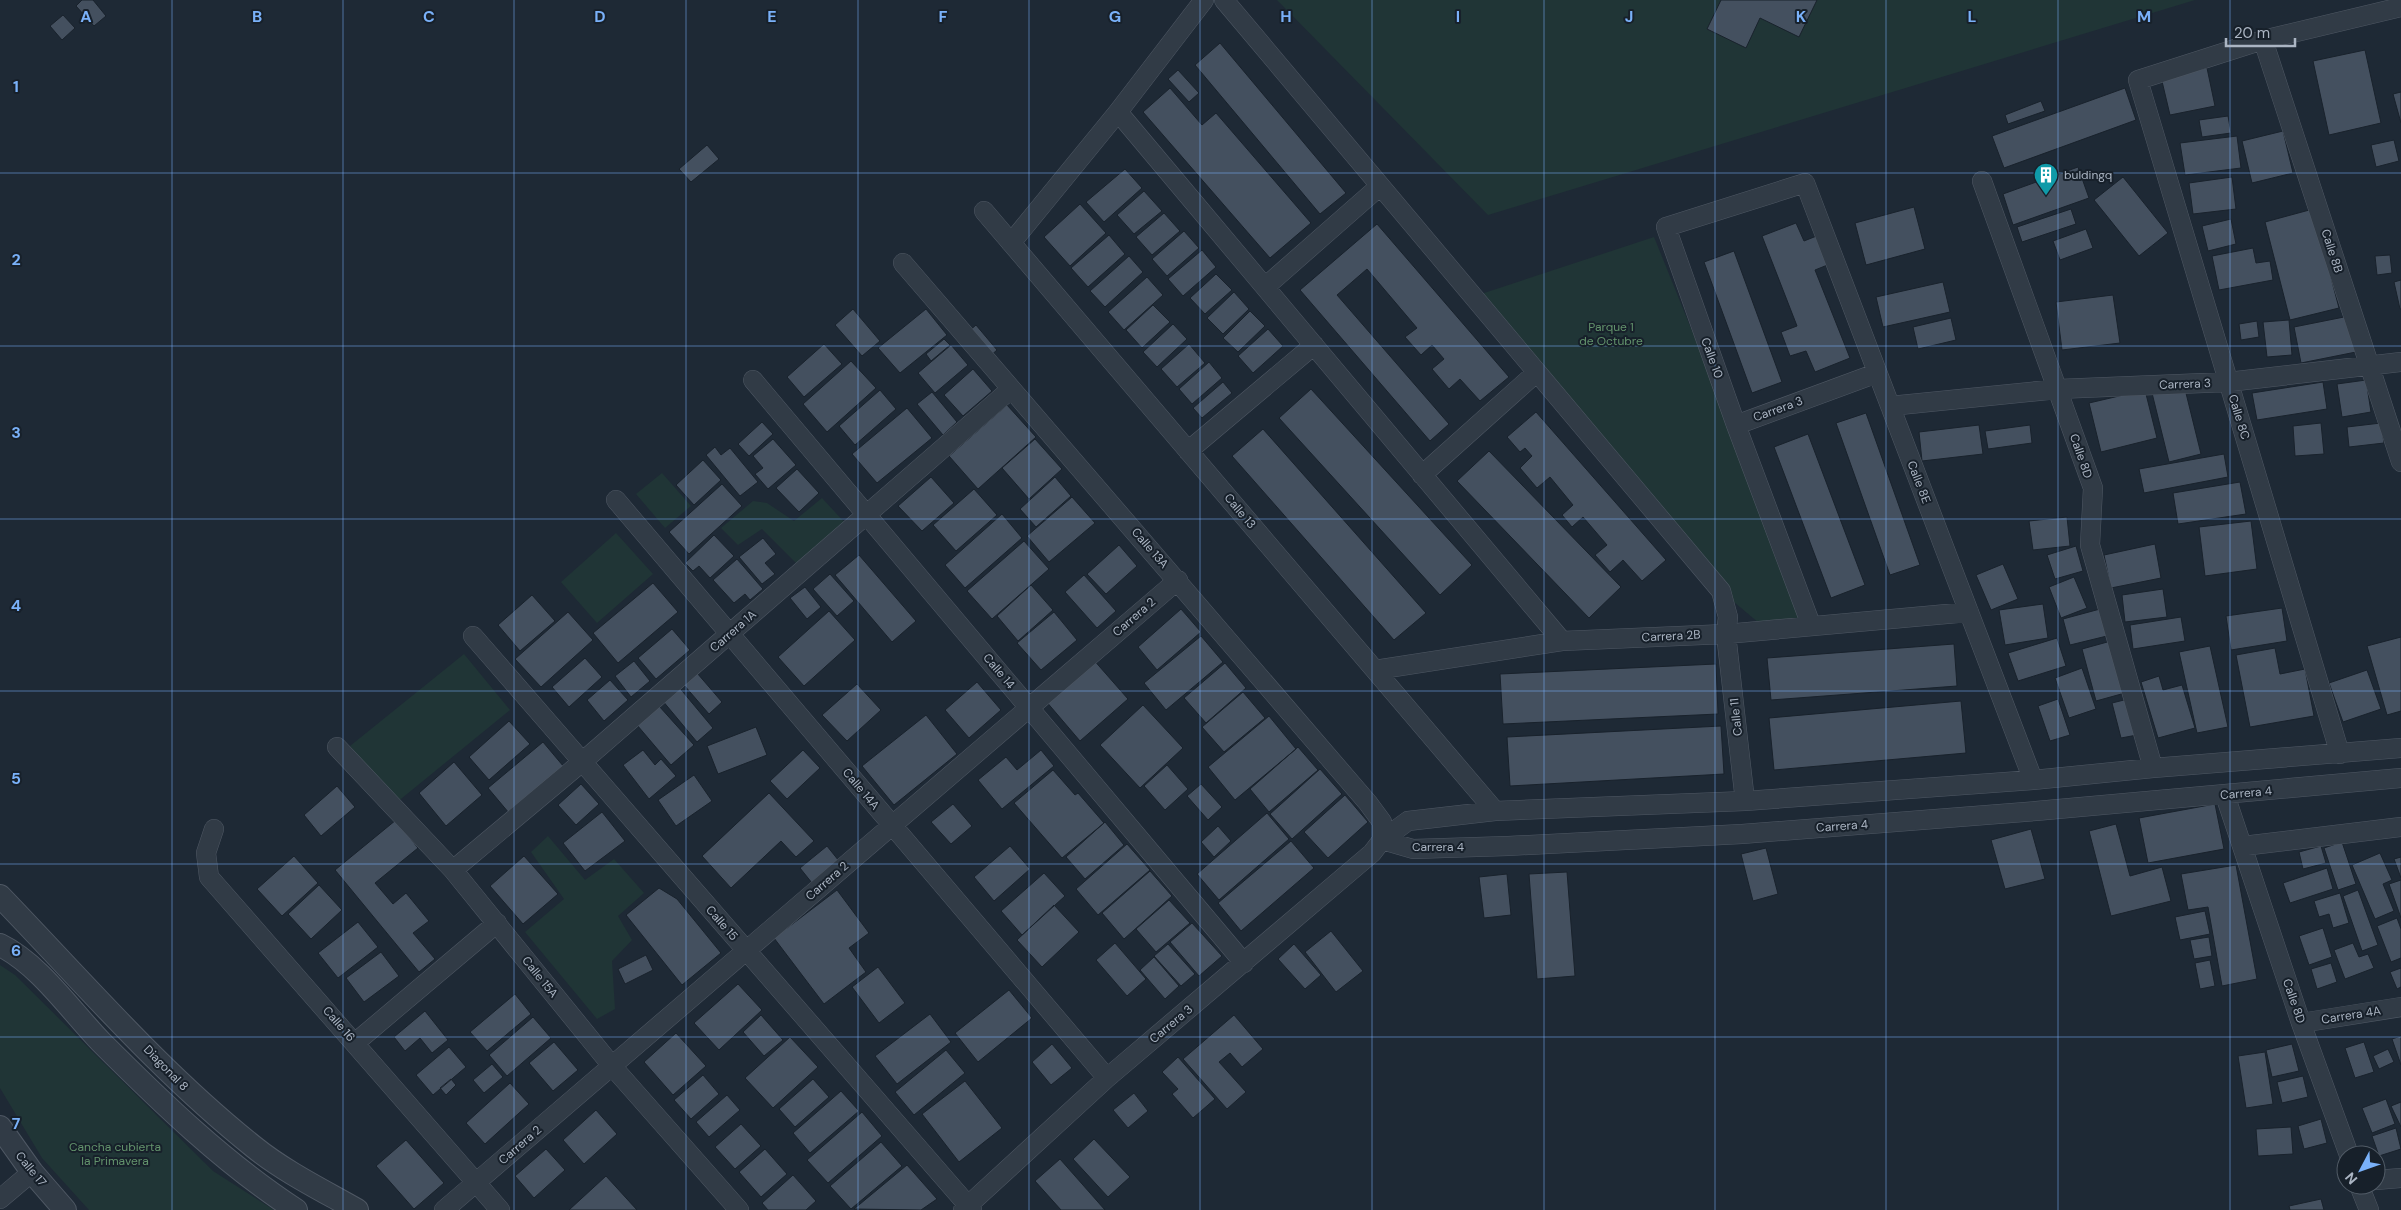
<svg xmlns="http://www.w3.org/2000/svg" width="2401" height="1210" font-family="'DM Sans',sans-serif">
<style>
.green{fill:#203536}
.building{fill:#44505f;stroke:#19222c}
.lines{fill:none;stroke-linecap:round;stroke-linejoin:round}
.minor-casing{stroke:#4f5864;stroke-width:20}
.tertiary-casing{stroke:#4f5864;stroke-width:24}
.minor{stroke:#313b46;stroke-width:19}
.tertiary{stroke:#313b46;stroke-width:22}
.grid{fill:none;stroke:#7ab1f9;stroke-width:1;stroke-opacity:0.55}
.labels{text-anchor:middle;dominant-baseline:central;stroke-width:4;stroke-linejoin:round;paint-order:stroke}
.poi-label{font-size:12px;fill:#abb5c3;stroke:#17202a;text-anchor:start}
.street-label{font-size:12px;fill:#abb5c3;stroke:#17202a}
.park-label{font-size:12px;fill:#63936c;stroke:#17202a}
.grid-label{font-size:16px;text-anchor:middle;font-weight:bold;fill:#7ab1f9;stroke:#17202a;stroke-width:4;stroke-linejoin:round;paint-order:stroke}
</style>
<rect width="100%" height="100%" fill="#1e2935"/>
<path class="green" d="M1277 0H2195L1488 215Z
M1654 237 1811 625 1766 629 1721 591 1481 294Z
M662 473 691 506 665 528 636 494Z
M822 498 847 525 797 564 762 529 738 545 721 528 753 501 767 503 794 521Z
M616 533 653 574 597 623 561 582Z
M464 654 510 710 396 803 350 746Z
M548 836 585 880 614 859 644 893 618 916 632 940 612 961 615 1009 597 1019 525 932 564 899 531 852Z
M0 965 15 975 213 1171 274 1210H89L42 1158 0 1088Z"/>
<path class="building" d="M82 0H93L106 16 94 26 76 6Z
M1721 0H1817L1799 37 1760 18 1746 48 1707 29Z
M63 15 75 28 62 40 50 26Z
M1220 43 1346 193 1320 214 1195 65Z
M2365 50 2381 123 2329 135 2313 61Z
M2207 68 2215 106 2170 115 2161 77Z
M1178 70 1199 93 1189 102 1168 79Z
M1170 88 1202 125 1216 113 1311 223 1270 258 1143 112Z
M2125 88 2136 120 2004 168 1992 136Z
M2401 92V123L2393 94Z
M2041 101 2045 111 2008 124 2005 115Z
M2228 116 2231 133 2202 137 2199 120Z
M2283 131 2293 173 2252 183 2242 141Z
M2237 136 2241 168 2185 175 2180 143Z
M2394 140 2399 161 2376 167 2371 145Z
M707 145 719 159 691 182 679 169Z
M2078 167 2089 198 2013 225 2003 194Z
M1125 169 1142 188 1104 222 1086 202Z
M2123 177 2168 233 2139 256 2094 200Z
M2232 177 2236 209 2193 214 2189 183Z
M1144 191 1162 211 1134 234 1117 215Z
M1080 204 1106 233 1070 266 1044 237Z
M1914 207 1925 249 1866 265 1855 223Z
M2071 209 2076 224 2022 242 2017 227Z
M2313 209 2339 308 2290 320 2265 222Z
M1164 213 1180 231 1152 255 1136 237Z
M2231 219 2236 244 2208 251 2202 226Z
M1796 223 1804 241 1819 235 1830 264 1815 270 1850 358 1815 372 1806 351 1790 356 1781 332 1797 326 1762 236Z
M1377 224 1509 377 1480 401 1460 379 1449 389 1432 369 1444 359 1432 345 1421 355 1405 337 1417 328 1367 269 1337 295 1449 424 1430 441 1300 290Z
M2086 229 2093 248 2060 260 2053 241Z
M1184 231 1199 248 1167 276 1152 259Z
M1109 235 1125 254 1088 287 1071 268Z
M2253 248 2256 263 2270 261 2273 280 2219 290 2212 256Z
M1202 250 1216 267 1183 296 1168 279Z
M1734 251 1782 382 1752 393 1704 262Z
M2390 255 2392 273 2377 275 2375 256Z
M1129 256 1143 272 1105 307 1090 291Z
M1216 274 1232 290 1205 314 1190 298Z
M1147 277 1163 295 1124 330 1108 312Z
M2401 280V309H2400L2394 282Z
M1943 282 1950 312 1883 327 1876 297Z
M1234 292 1249 309 1223 334 1207 318Z
M2113 295 2120 343 2062 350 2056 302Z
M1153 305 1170 322 1142 348 1126 330Z
M853 309 880 341 862 356 835 325Z
M926 309 947 335 900 373 878 348Z
M1250 311 1265 326 1238 352 1223 338Z
M2349 316 2356 352 2301 363 2294 327Z
M1951 318 1956 340 1918 349 1913 327Z
M2289 320 2292 355 2267 357 2263 322Z
M2257 321 2259 337 2241 340 2239 324Z
M1173 324 1187 339 1157 367 1143 352Z
M976 325 997 350 989 357 968 332Z
M1268 329 1283 346 1253 373 1238 356Z
M944 339 950 345 931 361 926 354Z
M824 344 842 364 804 397 787 377Z
M1189 344 1205 363 1177 387 1161 369Z
M951 345 968 365 935 393 918 373Z
M851 361 876 388 827 432 803 404Z
M1209 362 1222 378 1192 404 1179 389Z
M973 369 992 391 963 416 944 395Z
M2366 380 2371 412 2342 417 2337 384Z
M1223 382 1232 393 1202 418 1193 408Z
M2323 382 2327 409 2257 420 2252 393Z
M2184 385 2201 454 2169 462 2152 393Z
M1311 389 1472 565 1440 595 1279 418Z
M880 390 896 409 855 445 839 426Z
M2145 390 2157 438 2101 452 2089 403Z
M932 392 957 422 943 435 917 404Z
M1007 405 1036 437 978 489 949 456Z
M907 408 932 438 877 483 852 454Z
M1536 412 1666 560 1642 581 1623 560 1610 572 1595 555 1607 545 1583 517 1572 527 1562 515 1573 505 1550 477 1537 488 1520 468 1532 456 1525 448 1520 452 1507 437Z
M1866 413 1920 565 1890 575 1836 423Z
M762 422 773 434 749 456 738 444Z
M2321 423 2324 454 2295 456 2293 426Z
M2381 423 2384 443 2349 447 2347 427Z
M1979 425 1983 454 1922 461 1919 432Z
M2030 425 2032 443 1988 449 1985 431Z
M1263 429 1426 613 1394 640 1232 456Z
M1808 434 1865 585 1831 598 1774 447Z
M773 439 796 465 768 489 755 474 763 468 753 456Z
M1035 439 1062 469 1029 499 1002 468Z
M715 447 721 455 730 448 758 482 740 496 706 455Z
M1489 451 1621 587 1589 618 1457 481Z
M2224 454 2228 477 2144 493 2139 469Z
M703 460 721 480 694 505 676 485Z
M797 469 819 493 799 512 776 488Z
M931 477 954 503 922 531 898 506Z
M1055 477 1071 496 1036 527 1020 509Z
M2240 482 2246 514 2178 524 2173 493Z
M722 484 742 506 689 554 669 532Z
M974 489 997 515 956 551 933 525Z
M1072 497 1095 523 1049 562 1027 536Z
M1002 514 1022 538 965 588 945 565Z
M2067 517 2070 546 2033 550 2029 521Z
M2251 521 2257 569 2205 576 2199 527Z
M714 535 734 556 710 578 699 566 693 571 685 563Z
M763 538 776 554 765 563 775 574 762 584 739 557Z
M1024 541 1049 569 992 619 967 591Z
M2155 544 2161 578 2111 588 2104 555Z
M1119 545 1137 566 1106 594 1087 574Z
M2076 546 2083 571 2055 579 2047 555Z
M859 555 916 621 892 642 835 575Z
M737 559 763 589 750 600 745 594 734 603 713 580Z
M2003 564 2018 599 1991 610 1976 575Z
M830 574 854 601 837 616 813 589Z
M1084 575 1116 611 1097 628 1065 592Z
M2074 577 2087 608 2061 618 2049 587Z
M653 583 678 612 618 663 593 633Z
M1031 585 1053 610 1018 641 997 616Z
M805 587 821 607 807 619 790 598Z
M2163 589 2167 617 2125 622 2122 595Z
M532 595 555 621 520 651 498 625Z
M2043 604 2048 638 2005 645 1999 610Z
M2282 608 2287 641 2231 650 2226 616Z
M1181 609 1201 632 1157 670 1138 647Z
M2100 609 2107 636 2070 645 2063 619Z
M829 611 855 640 804 686 778 657Z
M568 612 593 640 541 687 515 659Z
M1054 612 1077 640 1041 670 1017 643Z
M2181 617 2185 641 2133 649 2130 625Z
M672 629 690 650 656 679 638 658Z
M1201 636 1223 662 1166 710 1144 683Z
M2401 637V711L2387 715 2367 646Z
M2057 638 2066 666 2018 681 2008 653Z
M2111 641 2125 693 2096 701 2082 649Z
M1954 644 1957 686 1771 700 1767 658Z
M2210 646 2228 727 2197 733 2179 652Z
M2275 648 2280 674 2305 669 2314 716 2250 727 2236 655Z
M585 658 602 677 569 707 552 687Z
M1092 658 1128 699 1080 741 1045 700Z
M634 661 650 681 631 697 615 676Z
M1225 663 1246 688 1206 723 1184 698Z
M1716 664 1718 714 1503 724 1500 674Z
M2082 668 2096 709 2069 718 2055 678Z
M2367 670 2381 709 2343 722 2329 683Z
M697 673 722 702 709 714 684 685Z
M2159 676 2163 690 2182 685 2195 728 2158 738 2141 682Z
M610 680 628 700 604 721 587 700Z
M977 682 1001 710 969 738 945 710Z
M857 684 881 710 847 741 822 715Z
M678 686 713 728 697 742 662 700Z
M1243 692 1265 718 1224 752 1202 727Z
M2058 699 2070 735 2050 741 2038 706Z
M2128 699 2137 735 2121 738 2112 703Z
M1961 701 1966 753 1774 770 1769 718Z
M1143 705 1183 748 1140 788 1100 745Z
M659 706 694 745 671 765 637 725Z
M926 715 957 754 894 805 862 766Z
M1269 716 1296 749 1235 800 1208 767Z
M509 721 530 744 489 780 469 757Z
M1721 726 1724 774 1510 786 1507 737Z
M756 727 767 755 718 774 707 746Z
M543 742 564 767 509 813 488 788Z
M1298 747 1318 770 1269 812 1250 789Z
M643 750 655 765 661 759 676 776 649 799 623 765Z
M803 750 820 768 787 799 770 781Z
M1041 750 1054 766 1002 809 978 780 1006 757 1017 770Z
M454 762 482 795 446 826 419 793Z
M1167 765 1188 789 1165 810 1144 786Z
M1320 769 1342 794 1292 839 1270 814Z
M1053 770 1075 795 1078 793 1104 823 1062 858 1014 803Z
M694 775 712 801 676 826 658 800Z
M581 784 599 804 576 825 558 805Z
M1201 784 1222 807 1208 820 1187 796Z
M337 786 355 807 321 836 304 815Z
M769 793 814 841 796 857 781 841 731 888 702 856Z
M1345 795 1368 822 1328 858 1304 832Z
M953 804 972 826 951 844 931 822Z
M2215 804 2224 849 2148 863 2139 818Z
M602 812 625 841 585 871 563 843Z
M1267 813 1289 839 1219 900 1197 874Z
M396 820 418 848 375 883 393 904 406 893 429 921 413 933 435 959 419 972 335 870Z
M1105 822 1124 845 1085 879 1066 857Z
M2116 824 2130 876 2162 867 2171 901 2111 916 2089 831Z
M1218 826 1231 841 1214 857 1201 842Z
M2031 829 2045 879 2005 889 1991 840Z
M1291 841 1314 868 1241 931 1218 903Z
M2342 842 2356 884 2338 890 2324 848Z
M1127 844 1150 870 1098 915 1076 889Z
M827 846 839 861 812 883 800 868Z
M1010 846 1030 869 994 901 974 877Z
M2321 846 2326 863 2303 869 2299 852Z
M1766 848 1778 894 1753 901 1741 854Z
M2380 853 2392 880 2383 884 2394 911 2375 919 2352 865Z
M294 856 318 883 282 916 257 889Z
M524 856 558 894 523 924 490 886Z
M2401 857V878L2394 859Z
M2236 865 2257 979 2222 986 2208 907 2188 910 2181 874Z
M2327 868 2333 889 2290 903 2283 883Z
M1150 871 1172 896 1124 939 1102 913Z
M1567 872 1575 976 1537 979 1529 874Z
M1044 873 1065 896 1022 935 1001 911Z
M1507 874 1511 915 1484 918 1479 877Z
M2401 880V918L2389 884Z
M319 885 342 910 311 939 288 914Z
M659 888 677 899 721 953 682 985 626 915Z
M837 890 869 933 849 948 866 972 824 1004 774 938Z
M2358 890 2378 945 2362 951 2343 896Z
M2340 893 2349 923 2333 928 2329 914 2319 917 2314 901Z
M1169 900 1190 923 1156 952 1136 929Z
M1054 905 1079 932 1042 967 1017 940Z
M2205 911 2210 934 2180 940 2175 917Z
M2397 918 2401 929V958L2391 962 2377 926Z
M358 922 378 947 338 978 318 953Z
M1192 923 1222 956 1199 976 1170 942Z
M2323 928 2332 957 2309 965 2299 936Z
M1331 931 1363 971 1336 992 1305 952Z
M2209 937 2212 956 2194 959 2190 940Z
M1115 943 1146 979 1127 996 1096 960Z
M2353 943 2359 957 2368 954 2374 968 2345 979 2334 950Z
M1168 944 1195 974 1181 986 1154 956Z
M1294 944 1321 975 1305 989 1278 959Z
M381 952 399 976 364 1002 346 978Z
M646 955 653 970 625 984 618 969Z
M1154 957 1179 986 1165 999 1140 970Z
M2210 960 2215 986 2200 989 2195 963Z
M2331 963 2337 982 2317 989 2311 969Z
M878 967 905 1003 879 1023 852 987Z
M2401 968V987L2397 989 2390 972Z
M738 984 762 1010 719 1050 694 1023Z
M1009 990 1032 1018 978 1062 955 1033Z
M515 994 531 1014 487 1051 470 1032Z
M425 1011 448 1040 432 1053 420 1038 405 1051 394 1037Z
M930 1014 951 1042 897 1084 875 1056Z
M761 1015 783 1040 764 1056 743 1032Z
M1234 1015 1263 1049 1242 1067 1230 1053 1219 1062 1246 1092 1227 1109 1183 1059Z
M533 1017 551 1038 507 1076 489 1055Z
M676 1033 706 1066 673 1095 644 1062Z
M2401 1036V1065L2392 1039Z
M790 1037 818 1067 773 1108 745 1078Z
M554 1042 578 1070 553 1091 529 1063Z
M2364 1042 2374 1072 2355 1078 2345 1048Z
M1052 1044 1072 1068 1051 1085 1032 1062Z
M2292 1044 2299 1071 2272 1077 2266 1050Z
M449 1047 466 1067 433 1095 416 1075Z
M2388 1049 2394 1062 2379 1069 2373 1056Z
M946 1050 965 1073 914 1115 895 1092Z
M2265 1052 2273 1104 2246 1108 2238 1056Z
M1178 1057 1215 1099 1193 1118 1172 1094 1178 1089 1162 1072Z
M492 1064 503 1077 484 1093 473 1080Z
M703 1075 719 1094 691 1119 674 1100Z
M2303 1076 2308 1097 2282 1103 2277 1082Z
M451 1079 456 1085 446 1095 440 1088Z
M813 1079 829 1097 795 1127 779 1109Z
M965 1081 1002 1128 959 1162 922 1114Z
M510 1083 529 1104 485 1144 466 1123Z
M841 1091 859 1111 810 1153 793 1133Z
M1134 1093 1148 1111 1128 1128 1113 1110Z
M727 1095 740 1110 709 1137 696 1122Z
M2386 1099 2395 1124 2372 1133 2362 1108Z
M2401 1102V1127L2391 1106Z
M596 1110 617 1134 584 1164 563 1140Z
M862 1112 882 1136 828 1183 807 1160Z
M2321 1119 2327 1143 2304 1149 2298 1126Z
M741 1124 761 1146 735 1169 715 1147Z
M2291 1127 2293 1154 2258 1156 2256 1129Z
M2396 1128 2401 1149 2379 1156 2372 1136Z
M1094 1139 1130 1177 1108 1197 1073 1159Z
M406 1140 444 1183 414 1209 376 1166Z
M881 1142 902 1166 851 1209 830 1186Z
M546 1149 565 1170 534 1198 515 1176Z
M765 1149 787 1174 761 1197 739 1172Z
M1060 1159 1105 1210H1061L1035 1181Z
M907 1165 937 1199 921 1210 854 1209Z
M793 1175 816 1201 806 1210H768L762 1203Z
M606 1176 637 1210H569Z
M2321 1199 2324 1210H2290L2289 1206Z"/>
<g class="lines">
<defs>
<path id="minor" d="M1224 0 1721 591 1728 617 1726 634 1745 801
M2263 40 2401 462
M1118 112 1562 641
M1982 181 2093 488 2090 545 2153 768
M984 211 1495 811
M1011 243 1118 112 1204 0
M903 263 1368 803 1382 822V840
M1265 287 1380 186
M753 380 1244 963
M1890 406 2058 389 2228 382 2401 362
M1736 425 1877 373
M1188 451 1314 345
M1422 475 1537 372
M616 500 1107 1078
M1811 625 1736 425 1666 227 1805 183 2033 780
M473 636 972 1210
M1375 670 1562 641 1726 634 1969 612
M337 747 453 870 612 1066 739 1210
M2340 754 2138 80 2263 40 2401 7
M2225 795 2301 1023 2349 1155
M214 829 206 853 209 877 500 1210
M1382 840 1413 849 1508 846 1742 834 2036 811 2401 778
M2243 846 2401 827
M453 870 582 762 1011 389
M2301 1023 2401 1007
M356 1042 497 923
M2376 1180 2401 1178
M2359 1185 2369 1210
M0 1199 32 1172
M444 1210 1178 580
M963 1210 1107 1078 1372 853 1382 840 1408 821 1495 811 1745 801 2033 780 2153 768 2401 748"/>
<path id="tertiary" d="M0 896C82 981 161 1073 254 1147 285 1172 322 1190 357 1210
M0 945C39 964 71 1011 101 1042 162 1103 224 1163 296 1210
M0 1127 32 1172 65 1210"/>
</defs>
<use href="#minor" class="minor-casing"/>
<use href="#tertiary" class="tertiary-casing"/>
<use href="#minor" class="minor"/>
<use href="#tertiary" class="tertiary"/>
</g>
<path class="grid" d="M172 0V1210M343 0V1210M514 0V1210M686 0V1210M858 0V1210M1029 0V1210M1200 0V1210M1372 0V1210M1544 0V1210M1715 0V1210M1886 0V1210M2058 0V1210M2230 0V1210M0 173H2401M0 346H2401M0 519H2401M0 691H2401M0 864H2401M0 1037H2401"/>
<defs>
<symbol id="building-pin" viewBox="-11 -11 22 30"><path d="M0 17L-7.5 6A9.5 9.5 0 1 1 7.5 6Z" fill="#0f9aa8" stroke="#17202a"/><path d="M-4-6H4V6H1V3H-1V6H-4ZM-2.5-4.3h1.7v1.8h-1.7ZM.8-4.3h1.7v1.8H.8ZM-2.5-1h1.7V.8h-1.7ZM.8-1h1.7V.8H.8Z" fill="#fff"/></symbol>
</defs>
<g fill-rule="evenodd">
<use href="#building-pin" x="2032" y="161" width="28" height="38"/>
</g>
<g class="labels">
<g class="poi-label">
<text x="2064" y="175">buldingq</text>
</g>
<g class="street-label">
<text transform="translate(2332 251) rotate(72)">Calle 8B</text>
<text transform="translate(1712 358) rotate(70)">Calle 10</text>
<text transform="translate(2185 384) rotate(-2)">Carrera 3</text>
<text transform="translate(1778 409) rotate(-20)">Carrera 3</text>
<text transform="translate(2239 417) rotate(73)">Calle 8C</text>
<text transform="translate(2081 456) rotate(71)">Calle 8D</text>
<text transform="translate(1919 482) rotate(69)">Calle 8E</text>
<text transform="translate(1240 511) rotate(50)">Calle 13</text>
<text transform="translate(1150 548) rotate(49)">Calle 13A</text>
<text transform="translate(1134 617) rotate(-41)">Carrera 2</text>
<text transform="translate(733 631) rotate(-41)">Carrera 1A</text>
<text transform="translate(1671 636) rotate(-3)">Carrera 2B</text>
<text transform="translate(999 671) rotate(50)">Calle 14</text>
<text transform="translate(1736 717) rotate(-96)">Calle 11</text>
<text transform="translate(861 789) rotate(50)">Calle 14A</text>
<text transform="translate(2246 793) rotate(-5)">Carrera 4</text>
<text transform="translate(1842 826) rotate(-4)">Carrera 4</text>
<text x="1438" y="847">Carrera 4</text>
<text transform="translate(827 881) rotate(-41)">Carrera 2</text>
<text transform="translate(722 923) rotate(49)">Calle 15</text>
<text transform="translate(540 977) rotate(51)">Calle 15A</text>
<text transform="translate(2294 1001) rotate(71)">Calle 8D</text>
<text transform="translate(2351 1015) rotate(-9)">Carrera 4A</text>
<text transform="translate(339 1024) rotate(49)">Calle 16</text>
<text transform="translate(1171 1024) rotate(-40)">Carrera 3</text>
<text transform="translate(166 1068) rotate(46)">Diagonal 8</text>
<text transform="translate(520 1145) rotate(-41)">Carrera 2</text>
<text transform="translate(31 1169) rotate(51)">Calle 17</text>
</g>
<g class="park-label">
<text x="1611" y="327">Parque 1<tspan x="1611" dy="14">de Octubre</tspan></text>
<text x="115" y="1147">Cancha cubierta<tspan x="115" dy="14">la Primavera</tspan></text>
</g>
</g>
<g class="grid-label">
<text x="86" y="22">A</text>
<text x="257" y="22">B</text>
<text x="429" y="22">C</text>
<text x="600" y="22">D</text>
<text x="772" y="22">E</text>
<text x="943" y="22">F</text>
<text x="1115" y="22">G</text>
<text x="1286" y="22">H</text>
<text x="1458" y="22">I</text>
<text x="1629" y="22">J</text>
<text x="1801" y="22">K</text>
<text x="1972" y="22">L</text>
<text x="2144" y="22">M</text>
<text x="16" y="92">1</text>
<text x="16" y="265">2</text>
<text x="16" y="438">3</text>
<text x="16" y="611">4</text>
<text x="16" y="784">5</text>
<text x="16" y="956">6</text>
<text x="16" y="1129">7</text>
</g>
<g transform="translate(2361 1170) rotate(229)"><circle r="24" fill="#17202a" stroke="#525c67"/>
<path d="M0-4L9 19L0 12L-9 19Z" fill="#7ab1f9"/>
<text y="-8" font-size="14" font-weight="bold" text-anchor="middle" fill="#abb5c3">N</text>
</g>
<path d="M2226 38v8h69v-8" fill="none" stroke="#abb5c3" stroke-width="2.5"/>
<text x="2234" y="38" font-size="15" fill="#abb5c3" stroke="#17202a" stroke-width="4" paint-order="stroke">20 m</text>
</svg>
